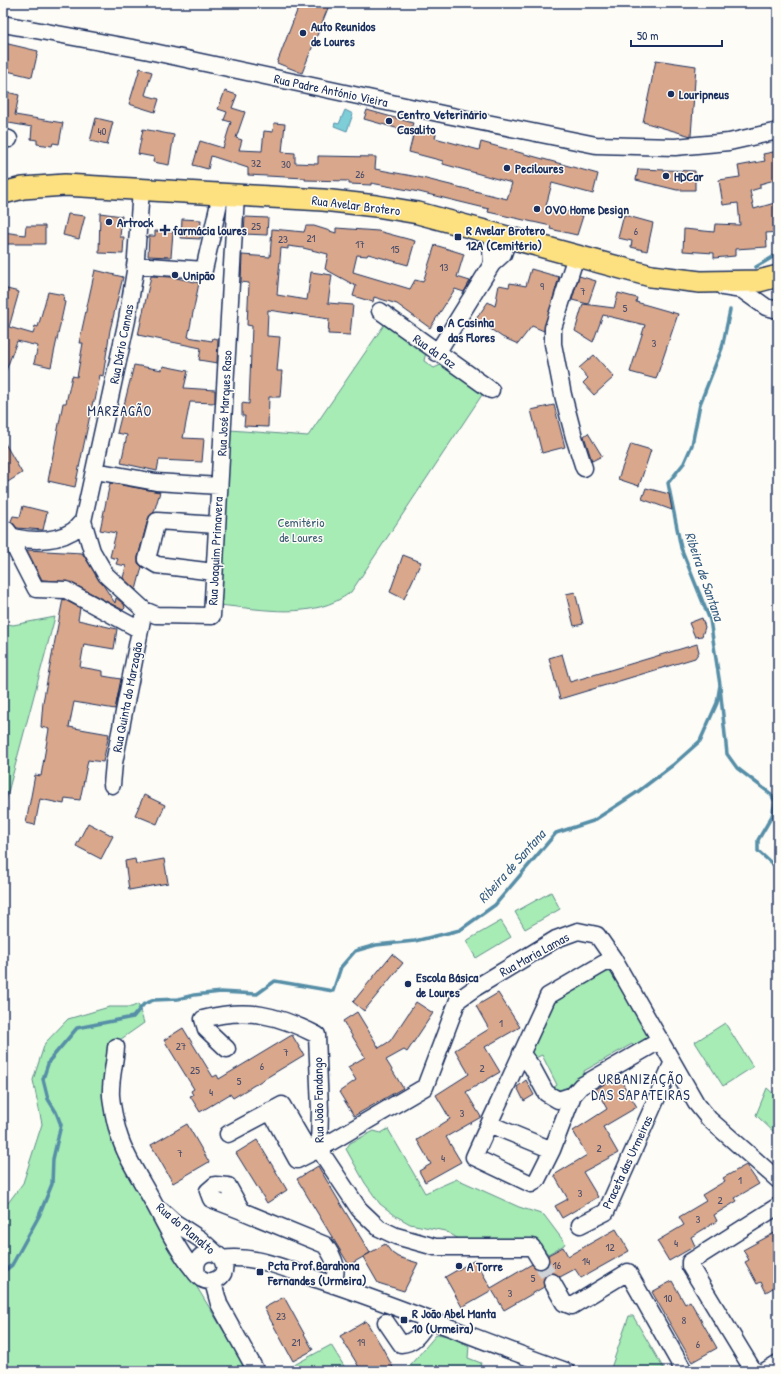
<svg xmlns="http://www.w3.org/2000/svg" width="781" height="1374" font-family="'Patrick Hand',sans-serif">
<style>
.green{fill:#a7ebb5;stroke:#618d8a}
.water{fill:#7eced8;stroke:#568ea7}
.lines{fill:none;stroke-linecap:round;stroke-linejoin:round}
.stream{stroke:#568ea7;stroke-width:3.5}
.building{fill:#d9a88c;stroke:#1b2f5e}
.minor-tunnel{stroke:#d0d3d8;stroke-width:16;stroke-dasharray:16 8;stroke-linecap:butt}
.minor-casing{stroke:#1b2f5e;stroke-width:19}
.major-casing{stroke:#1b2f5e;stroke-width:24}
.minor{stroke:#fdfcf7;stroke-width:16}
.major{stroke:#fde080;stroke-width:21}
.poi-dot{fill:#1b2f5e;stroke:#fdfcf7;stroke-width:1.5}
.labels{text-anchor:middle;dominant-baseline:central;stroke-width:3;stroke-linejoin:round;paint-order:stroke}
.number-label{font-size:11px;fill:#4a4d6a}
.poi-label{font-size:13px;font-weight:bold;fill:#1b2f5e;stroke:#fdfcf7;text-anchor:start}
.street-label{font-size:13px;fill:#1b2f5e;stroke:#fdfcf7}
.park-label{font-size:13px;fill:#3e5e74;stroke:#fdfcf7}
.neighbourhood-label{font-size:14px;letter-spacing:1px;fill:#1b2f5e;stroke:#fdfcf7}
.water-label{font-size:14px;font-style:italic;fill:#395f83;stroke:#fdfcf7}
</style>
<rect width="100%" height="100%" fill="#fdfcf7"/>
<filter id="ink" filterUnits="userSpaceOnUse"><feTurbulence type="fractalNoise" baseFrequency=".025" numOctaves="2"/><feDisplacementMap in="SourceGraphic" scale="8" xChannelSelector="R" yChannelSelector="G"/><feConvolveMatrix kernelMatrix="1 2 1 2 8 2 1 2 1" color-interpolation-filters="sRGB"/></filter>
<g filter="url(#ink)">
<path class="green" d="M384 325 426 352 424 361 434 368 447 362 484 392 351 592C313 621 263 609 218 605L230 430 308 436Z
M55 617 3 811V623L13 625Z
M551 892 560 909 525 929 515 912Z
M501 921 511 937 476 958 466 941Z
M607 972H614L650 1036 649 1041 637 1050 632 1044 584 1071 585 1080 570 1092 550 1090 557 1085 542 1055 531 1060 529 1054 555 999Z
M138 1004 144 1023 107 1049 105 1114 125 1169 248 1371H3V1199L8 1203 23 1183 42 1124 33 1080 45 1043 68 1019 109 1007H132Z
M725 1023 753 1067 723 1086 695 1042Z
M767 1088 778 1098V1136L756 1115Z
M388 1129 425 1193 457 1179 519 1207 544 1215 565 1243 564 1245 548 1254 537 1241 459 1239 445 1231 410 1224 396 1216 380 1204 365 1183 346 1149 350 1143 374 1131 381 1133Z
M629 1316H633L665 1371H610Z
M437 1334 448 1336 469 1346 468 1358 481 1363 479 1371H405Z
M331 1345 347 1371H283Z"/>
<path class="water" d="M345 110 353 114 347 131 334 126 335 123 339 124Z"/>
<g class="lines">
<path class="stream" d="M756 267 778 254
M720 687 727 754 737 768 771 794 775 802 772 816 758 840V851L777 868 778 874
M778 876C776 883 773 891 778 897
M3 1272 12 1265 39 1216 52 1184 53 1159 61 1125 56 1112 48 1099 43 1079 49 1061 77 1028 133 1017 144 1004 154 1000 178 999 194 995 221 992 257 994 275 981 333 991 341 967 355 951 376 945 415 941 460 930 495 905 556 833 593 821 636 793 673 765 700 741 717 703 720 685 710 620 681 548 668 483 684 463 692 445 700 404 722 348 730 310"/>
</g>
<path class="building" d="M300 3H330L302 73 277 63Z
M4 43 38 51 32 77 3 70Z
M656 60 696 66 691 136 643 122Z
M140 68 152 72 145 95 159 99 155 112 129 104Z
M3 91 19 95 15 115 63 123 59 144 53 143 52 146 37 144V140L31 139 32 127 3 122Z
M225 91 237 95 232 108 245 112 236 138 242 140 239 150 262 151 264 131 273 132 274 123 285 124 282 152 295 153V163L318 164V156L376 157 375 169 418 177 507 199 512 183 443 164V161L409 152 415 128 436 134 435 138 479 150 481 142 598 174 593 194 552 183 546 206 583 216 577 235 550 229 551 226 488 212 489 209 419 192 371 183V185L349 184V181L305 180V178L248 175V168L211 156 208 169 193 165 200 141 223 148 231 122 224 120 227 112 218 109Z
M367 110 413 123 410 132 364 119Z
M96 118 113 122 107 145 90 141Z
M143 129 174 135 169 165 153 162 154 157 138 154Z
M778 151V179L760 184V188L750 191 754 209 778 202V232L766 233 767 247 735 249V256L714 258V253L683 251 684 229 714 232 715 224 740 225 738 203 723 205 719 180 740 177 738 166 765 161 763 154Z
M638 169 695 171V190H677L636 180Z
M100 213 122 216 120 237H124L123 254 99 253Z
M68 214 85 216 79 239 63 235Z
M624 215 653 223 647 251 631 247 632 241 618 238Z
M245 217 268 218 267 235 244 234Z
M182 219 201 220 200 239 181 238Z
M26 226H45V244H3V232L25 235Z
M306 226H314L336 233V228L378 231 415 241 408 265 368 254 367 256 357 255 353 272 410 289 415 280 423 282 435 245 464 254 457 277 470 281 464 292 455 289 430 328 397 304 374 297 373 302 353 296 356 286 325 269 328 254 303 248 288 246V249L281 248 277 295 307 300 311 272 332 275 328 303 353 305 350 335 328 334 329 319 268 310 267 336 280 337 277 371H282L280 397H269L268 427 244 426 245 416H242V403L249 404 252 326 247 325 249 283 241 282 242 255 270 257 272 229 304 232Z
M155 231 173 232 171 257 148 256 149 236H155Z
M531 269 559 277 544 331 532 326 518 344 502 337 476 319 488 302 495 306 499 285 509 287 510 283 526 286Z
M95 270 123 277 110 330 103 376 100 375 95 401H93L75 487 48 481 63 403H66L72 376 77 377 83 343H79Z
M151 276 172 277 199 283 188 337 212 341 213 338 218 339 217 363 199 360 201 348 138 335Z
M579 276 596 281 588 304 572 300Z
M3 288 19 292 9 327 33 334 35 326 38 327 48 292 64 295 63 301 65 302 51 367 34 363 38 346 17 341 5 373 3 372Z
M618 293 637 298 636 302 678 314 656 379 630 372 645 325 603 315 593 342 575 331 583 304 614 308Z
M594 355 614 377 594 395 583 383 588 378 579 368Z
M134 365 162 370 163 366 188 371 184 388 215 390V403L190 402 183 438 204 439 202 462 159 460 157 471 121 463 127 435 117 433Z
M554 405 565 447 542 453 531 410Z
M588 433 602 456 592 461 584 436Z
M3 440 22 473 3 485Z
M631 444 651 450 639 486 618 479Z
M110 483 160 492 154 512 148 519 138 557V563L142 567 136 590 123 578 126 566 116 564 118 559 110 557 116 533 100 530Z
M646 488 669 494 672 510 642 499Z
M23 506 47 512 43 530 17 528 11 521 13 516 20 517Z
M27 550 82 553 115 603 116 598 124 604 125 608 123 610 70 582 42 580Z
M403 555 421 562 404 599 390 592Z
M575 592 583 624 574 626 566 594Z
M63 599 80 608 78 620 117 629 114 649 84 644 80 667 103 671V676L121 679 115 709 74 702 69 727 109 734 103 762 88 760 80 800 65 798 64 804 40 799 35 825 26 823 35 775 41 776 49 729 41 727 43 702Z
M702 618 705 627 702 636 695 637 689 623Z
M697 644 699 652 695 658 560 699 549 658 562 654 570 682Z
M144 795 165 805 157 824 135 815Z
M88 823 113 836 101 859 76 846Z
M135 859 136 864 164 859 168 883 129 890 125 861Z
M392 954 403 963 364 1011 353 1002Z
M498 993 520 1027 485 1047 500 1072 466 1092 481 1117 446 1137 461 1162 425 1182 419 1171 431 1164 417 1140 450 1119 436 1095 469 1074 455 1050 489 1029 476 1006Z
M416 1002 433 1013 407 1052 404 1050 386 1060 403 1088 354 1116 339 1092 356 1080 348 1067 365 1057 343 1021 357 1012 379 1048 390 1041Z
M183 1028 213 1077 217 1075 219 1079 292 1035 304 1055 233 1098 230 1094 200 1112 190 1096 193 1095 191 1091 194 1089 164 1040Z
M618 1076 637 1107 603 1127 618 1153 583 1172 598 1197 562 1218 555 1206 568 1199 554 1175 587 1155 573 1131 607 1109 596 1089Z
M526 1080 534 1095 524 1101 517 1087Z
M187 1124 209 1162 173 1183 151 1145Z
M257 1140 287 1190 267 1203 236 1153Z
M746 1165 759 1184 735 1198 737 1201 714 1215 717 1221 691 1237 695 1246 669 1261 657 1241 684 1225 679 1217 706 1201 702 1195 725 1181 723 1178Z
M318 1166 370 1253 349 1265 297 1179Z
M616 1229 629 1251 581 1278 575 1269 560 1277 556 1274H548L544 1278V1287L504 1310 492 1290 462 1307 445 1277 475 1260 491 1288 532 1264 536 1268H545L548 1264V1255L563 1247 568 1256Z
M778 1231V1285L766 1292 761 1282 757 1284 749 1269 745 1262 749 1260 743 1250Z
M385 1244 392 1253 398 1257 418 1263 404 1291 378 1283 363 1257Z
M672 1281 685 1304 690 1301 717 1348 692 1362 652 1292Z
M284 1297 313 1350 293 1361 264 1308Z
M366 1321 382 1347 395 1371H361L356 1362 340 1336Z"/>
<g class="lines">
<path class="minor-tunnel" d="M540 1260 552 1282"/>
<defs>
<path id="minor" d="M3 24 149 51 447 115 596 145 675 147 729 142 778 131
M3 137 9 139
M576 256 553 328V344L563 395 574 437 584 468
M492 264 491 250 496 234
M135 265 204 270 221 194
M723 287 742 290 766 307 778 310
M380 311 491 390
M437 353 492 264 503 254 509 237
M95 471 156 482 219 486
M83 521 92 551 106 575 144 610 156 615 212 616 236 195
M7 530 13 538 16 550 36 589 66 590 140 630
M3 533C21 542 53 543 71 532 76 530 79 524 83 521L127 320 135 271 141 190
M214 572 157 565 147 559 157 521 217 525
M112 785 114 763 142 620
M613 958 548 996 489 1124 552 1150 573 1095 581 1086 661 1040
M116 1047C115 1063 110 1080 111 1096 112 1107 115 1121 118 1132 125 1156 140 1178 152 1200 165 1223 175 1247 192 1268 195 1272 198 1277 202 1279 212 1285 227 1277 224 1265 220 1245 191 1251 197 1273
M227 1049 206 1029 203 1019C247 1007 278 1015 317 1035L320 1110 319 1149 359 1209 379 1228 396 1236 435 1247H532L540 1260
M521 1053 532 1067 546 1093 558 1100 573 1095
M270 1111 297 1160 319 1149 425 1087 458 1000 475 988 556 939 578 931 597 935 613 958 696 1103 709 1119 778 1180
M489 1124 474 1157 531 1184 537 1180 552 1150
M228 1134 282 1105 310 1153
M161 1210 174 1222 200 1239 219 1256
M242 1211 211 1199 208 1191 215 1185 228 1186 242 1211 325 1245C336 1260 338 1268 333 1285
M580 1225 606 1212 672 1064
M222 1259C255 1254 288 1270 319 1280 402 1307 483 1342 566 1371
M213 1282 219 1304 256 1371
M552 1282 564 1303 572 1306 628 1272 684 1371
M386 1322 401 1344C416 1343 421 1331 429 1320
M756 1371 753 1370 690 1266V1262L778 1206
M765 1371 778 1363"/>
<path id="major" d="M3 193 23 188 65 185 323 200 376 206 418 213 651 276 700 282 759 281 778 276"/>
</defs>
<use href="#minor" class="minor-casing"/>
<use href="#major" class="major-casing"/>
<use href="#minor" class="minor"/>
<use href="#major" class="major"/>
</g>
</g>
<g class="poi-dot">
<circle cx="303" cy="33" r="4"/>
<circle cx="671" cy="94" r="4"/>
<circle cx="389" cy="121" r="4"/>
<circle cx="507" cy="168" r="4"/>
<circle cx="666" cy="176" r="4"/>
<circle cx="537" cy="209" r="4"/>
<circle cx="109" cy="222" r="4"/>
<path d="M163 224h4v4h4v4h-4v4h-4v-4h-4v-4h4z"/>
<rect x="454" y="233" width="8" height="8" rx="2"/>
<circle cx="175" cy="275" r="4"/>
<circle cx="440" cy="329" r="4"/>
<circle cx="408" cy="984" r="4"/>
<circle cx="459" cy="1266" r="4"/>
<rect x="256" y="1268" width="8" height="8" rx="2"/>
<rect x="400" y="1316" width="8" height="8" rx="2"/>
</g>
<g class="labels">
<g class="number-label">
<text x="102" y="131">40</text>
<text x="256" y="163">32</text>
<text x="286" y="164">30</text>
<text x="360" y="174">26</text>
<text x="256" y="226">25</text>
<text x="636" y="231">6</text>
<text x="311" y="238">21</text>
<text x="283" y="239">23</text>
<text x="360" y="244">17</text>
<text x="395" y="249">15</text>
<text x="444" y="267">13</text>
<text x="542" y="286">9</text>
<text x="583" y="291">7</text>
<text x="625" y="308">5</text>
<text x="654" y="343">3</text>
<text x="501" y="1023">1</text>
<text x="181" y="1046">27</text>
<text x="286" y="1052">7</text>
<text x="262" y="1066">6</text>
<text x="482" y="1068">2</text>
<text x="195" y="1070">25</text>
<text x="239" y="1081">5</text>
<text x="211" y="1092">4</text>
<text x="462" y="1113">3</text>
<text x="599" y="1148">2</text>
<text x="180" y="1153">7</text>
<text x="443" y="1158">4</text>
<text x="740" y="1180">1</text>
<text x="580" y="1193">3</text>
<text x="720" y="1200">2</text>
<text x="698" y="1219">3</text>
<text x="676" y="1243">4</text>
<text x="610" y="1247">12</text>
<text x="586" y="1261">14</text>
<text x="557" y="1265">16</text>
<text x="533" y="1278">5</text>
<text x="510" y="1293">3</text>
<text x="668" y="1298">10</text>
<text x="281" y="1316">23</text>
<text x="684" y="1320">8</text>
<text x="296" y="1342">21</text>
<text x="361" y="1342">19</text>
<text x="698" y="1344">6</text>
</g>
<g class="poi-label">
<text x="311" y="26">Auto Reunidos<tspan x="311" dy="15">de Loures</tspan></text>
<text x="679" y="94">Louripneus</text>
<text x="397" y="114">Centro Veterinário<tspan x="397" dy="15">Casalito</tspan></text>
<text x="515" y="168">Peciloures</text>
<text x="674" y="176">HDCar</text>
<text x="545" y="209">OVO Home Design</text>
<text x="117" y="222">Artrock</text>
<text x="173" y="230">farmácia loures</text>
<text x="466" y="230">R Avelar Brotero<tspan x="466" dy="15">12A (Cemitério)</tspan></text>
<text x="183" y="275">Unipão</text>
<text x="448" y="322">A Casinha<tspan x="448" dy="15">das Flores</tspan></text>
<text x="416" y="977">Escola Básica<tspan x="416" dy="15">de Loures</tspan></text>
<text x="268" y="1265">Pcta Prof Barahona<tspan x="268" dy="15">Fernandes (Urmeira)</tspan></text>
<text x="467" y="1266">A Torre</text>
<text x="412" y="1313">R João Abel Manta<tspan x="412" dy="15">10 (Urmeira)</tspan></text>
</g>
<g class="street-label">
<text transform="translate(331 90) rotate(12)">Rua Padre António Vieira</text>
<text transform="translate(356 205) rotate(7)">Rua Avelar Brotero</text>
<text transform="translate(121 344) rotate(-79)">Rua Dário Cannas</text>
<text transform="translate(435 351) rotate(35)">Rua da Paz</text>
<text transform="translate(224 403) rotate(-87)">Rua José Marques Raso</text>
<text transform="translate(215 551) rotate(-87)">Rua Joaquim Primavera</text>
<text transform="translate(127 697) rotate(-79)">Rua Quinta do Marzagão</text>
<text transform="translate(534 954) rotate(-29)">Rua Maria Lamas</text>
<text transform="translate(318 1100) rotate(-91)">Rua João Fandango</text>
<text transform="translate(627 1162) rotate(-65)">Praceta das Urmeiras</text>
<text transform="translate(186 1228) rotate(40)">Rua do Planalto</text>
</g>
<g class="park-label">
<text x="301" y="522">Cemitério<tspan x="301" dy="15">de Loures</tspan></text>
</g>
<g class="neighbourhood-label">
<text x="120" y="410">MARZAGÃO</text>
<text x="641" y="1078">URBANIZAÇÃO<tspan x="641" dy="16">DAS SAPATEIRAS</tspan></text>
</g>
<g class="water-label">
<text transform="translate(705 576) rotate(71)">Ribeira de Santana</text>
<text transform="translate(511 866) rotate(-48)">Ribeira de Santana</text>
</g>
</g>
<rect width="781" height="1374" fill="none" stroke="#fdfcf7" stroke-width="16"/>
<rect x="8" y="8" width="765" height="1358" fill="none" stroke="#1b2f5e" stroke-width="1.5" filter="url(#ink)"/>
<path d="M631 40v6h91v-6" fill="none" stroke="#1b2f5e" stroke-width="2"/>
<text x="637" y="40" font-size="12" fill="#1b2f5e" stroke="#fdfcf7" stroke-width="3" paint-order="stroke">50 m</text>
</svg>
